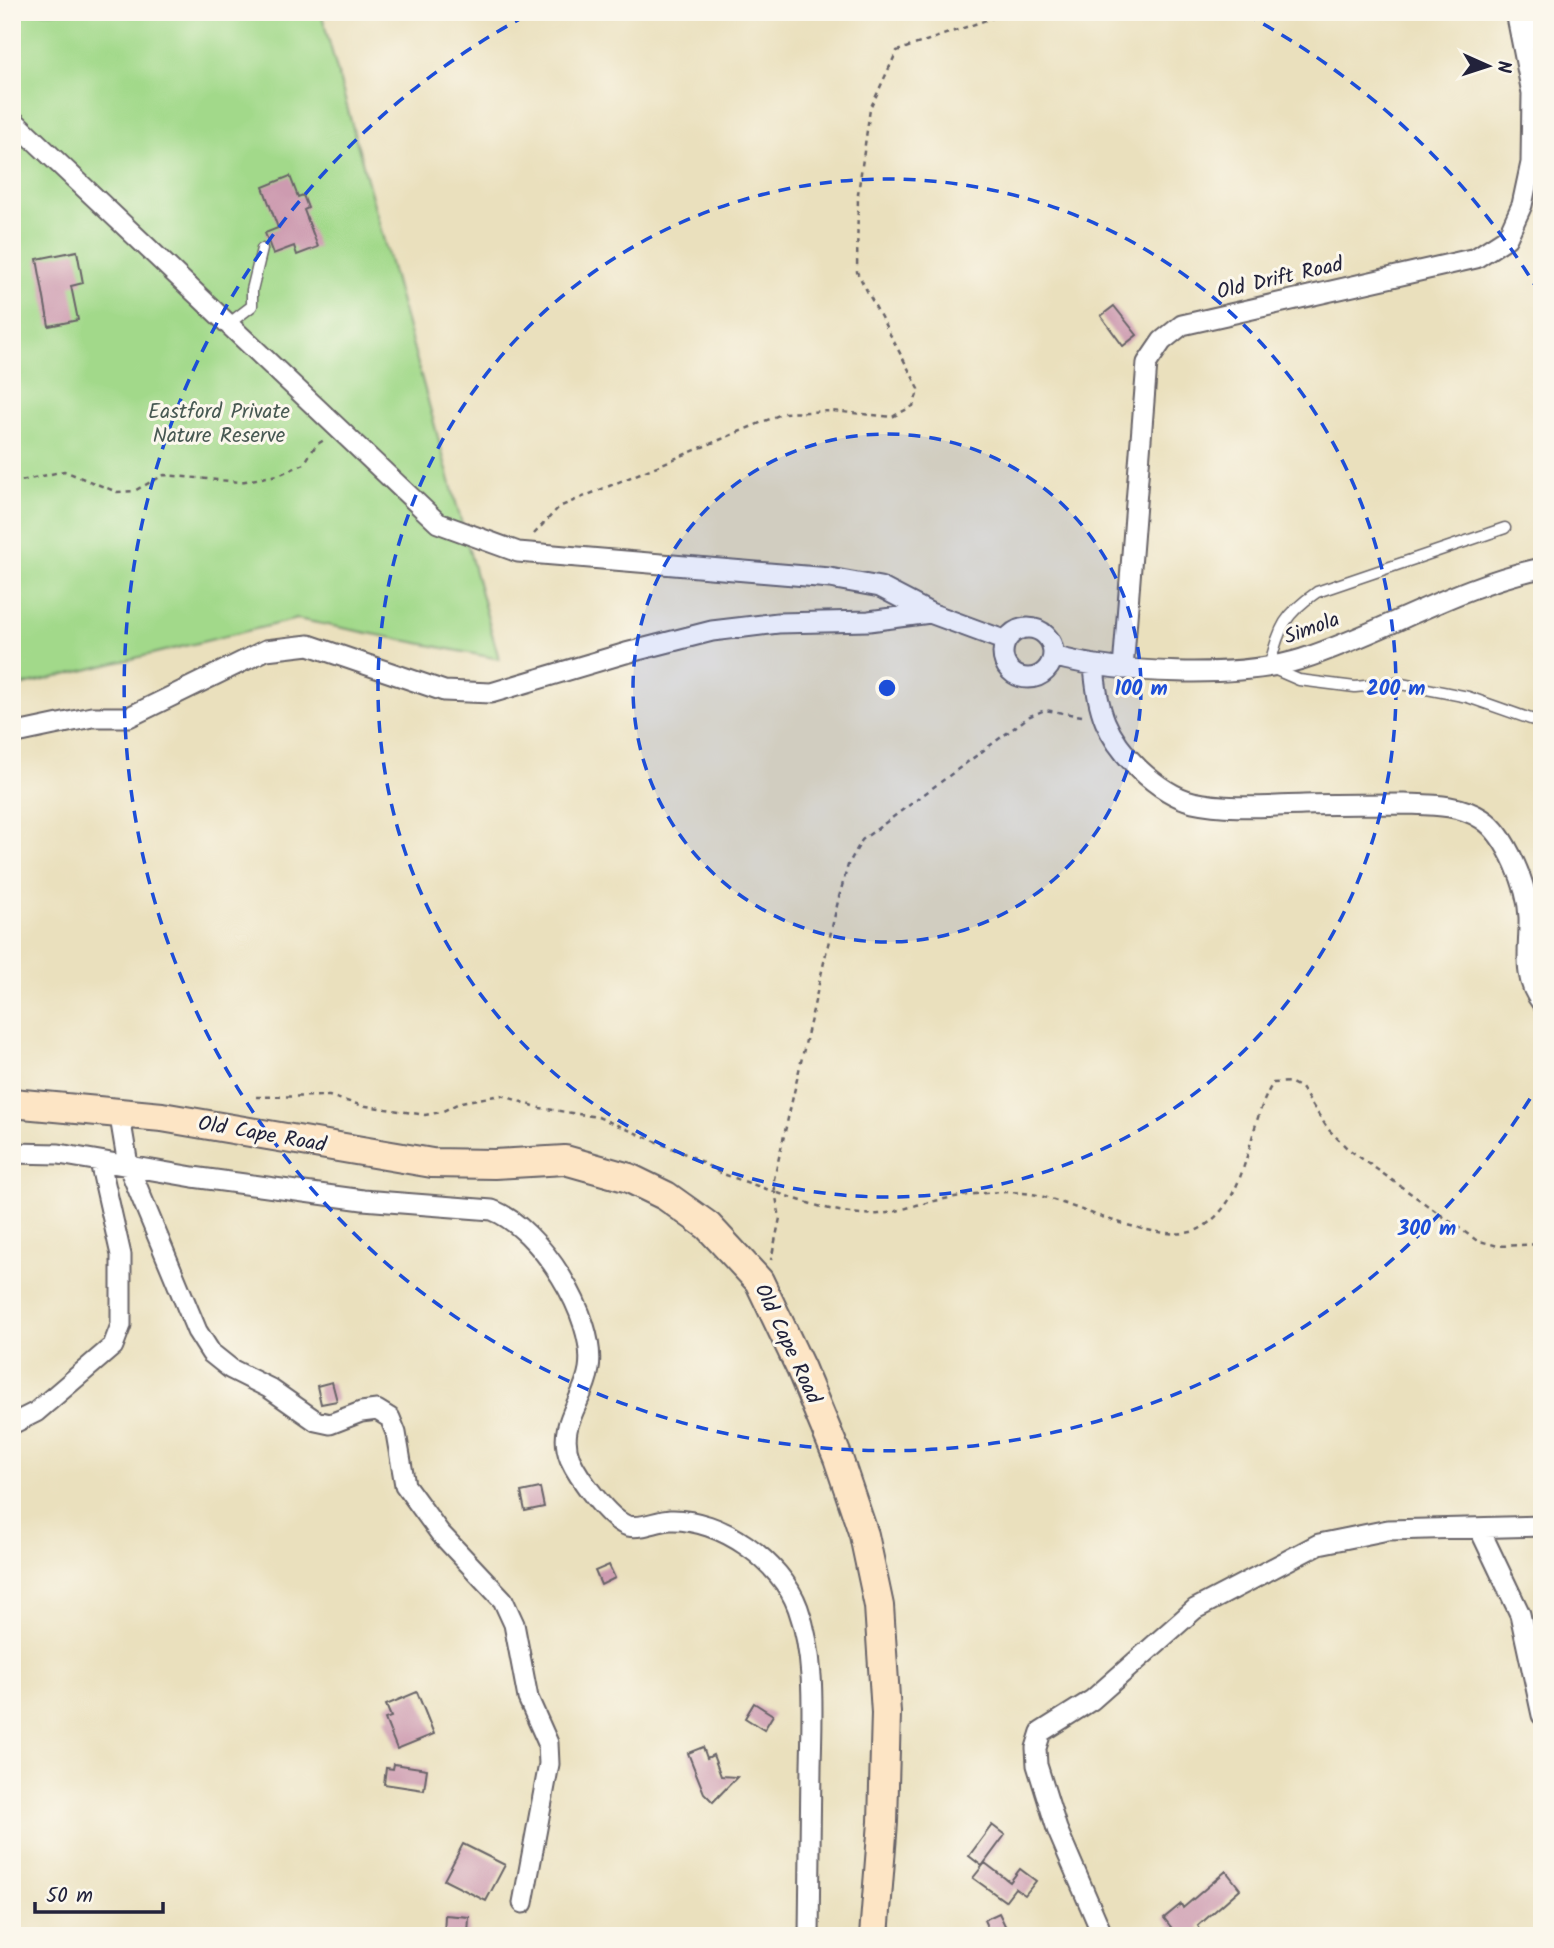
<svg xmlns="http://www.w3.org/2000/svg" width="1554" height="1948" font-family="Kalam,sans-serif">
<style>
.green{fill:#a2d98a;stroke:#627e62;stroke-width:2}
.building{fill:#cd9bb0}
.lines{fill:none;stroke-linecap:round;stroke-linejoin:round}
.lane-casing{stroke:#686468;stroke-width:13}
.street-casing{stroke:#686468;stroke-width:23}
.secondary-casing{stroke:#686468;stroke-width:32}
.path{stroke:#686468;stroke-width:2.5;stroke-dasharray:5 5;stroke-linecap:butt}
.lane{stroke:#fff;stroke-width:10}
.street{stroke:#fff;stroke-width:19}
.secondary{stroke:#fde5c5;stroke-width:28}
.ring{fill:none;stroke:#1d4ed8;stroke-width:3.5;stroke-dasharray:12 9}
.labels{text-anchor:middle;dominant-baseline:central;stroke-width:6;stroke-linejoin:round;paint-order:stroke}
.street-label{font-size:21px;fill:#22223b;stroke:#fbf7ec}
.park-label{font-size:21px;fill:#485953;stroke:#fbf7ec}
.centre{fill:#1d4ed8;stroke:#fbf7ec;stroke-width:3.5}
.ring-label{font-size:21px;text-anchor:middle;font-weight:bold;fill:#1d4ed8;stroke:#fbf7ec;stroke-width:6;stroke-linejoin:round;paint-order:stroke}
</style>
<rect width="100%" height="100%" fill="#fbf7ec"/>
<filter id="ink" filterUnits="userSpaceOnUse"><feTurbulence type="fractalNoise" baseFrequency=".0143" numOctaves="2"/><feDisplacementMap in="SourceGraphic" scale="14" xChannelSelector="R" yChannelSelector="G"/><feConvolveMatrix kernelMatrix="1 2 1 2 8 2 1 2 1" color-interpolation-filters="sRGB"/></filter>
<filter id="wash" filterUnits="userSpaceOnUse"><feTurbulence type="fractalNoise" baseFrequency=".00686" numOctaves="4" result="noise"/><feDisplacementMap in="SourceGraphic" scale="28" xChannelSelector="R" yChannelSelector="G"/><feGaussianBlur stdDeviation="1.57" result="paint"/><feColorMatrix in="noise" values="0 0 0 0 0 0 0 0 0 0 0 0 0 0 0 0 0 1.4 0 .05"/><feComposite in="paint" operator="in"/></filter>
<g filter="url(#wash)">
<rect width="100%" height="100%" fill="#eae0bd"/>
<path class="green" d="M12 12H321L499 659 297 619 12 688Z"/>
<g id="blocks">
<path class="building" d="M290 176 298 197 303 195 308 208 304 210 318 247 297 255 294 246 273 254 265 233 278 228 263 187Z
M77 251 83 283 71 286 78 320 49 326 37 259Z
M1114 306 1137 335 1123 346 1101 316Z
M332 1382 337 1401 321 1404 317 1386Z
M540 1488 544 1507 525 1511 521 1492Z
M609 1565 615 1578 601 1585 595 1571Z
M417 1692 434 1734 397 1749 385 1719 391 1717 386 1705Z
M754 1703 773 1715 764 1730 745 1718Z
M703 1747 707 1758 713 1755 721 1776 737 1777 713 1802 704 1793 688 1753Z
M394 1764 427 1769 424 1790 384 1784 386 1768 393 1769Z
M992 1825 1005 1835 982 1866 969 1856Z
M463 1844 505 1865 486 1901 444 1880Z
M985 1863 1010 1882 1020 1869 1036 1881 1025 1895 1015 1888 1005 1901 973 1878Z
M1226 1871 1240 1889 1198 1926 1200 1929 1193 1936H1178L1164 1918 1181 1904 1183 1908Z
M999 1913 1010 1936H991L984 1920Z
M445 1915 469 1917 468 1936H444Z"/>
</g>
</g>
<g filter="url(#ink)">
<use href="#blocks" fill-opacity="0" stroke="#686468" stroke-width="2"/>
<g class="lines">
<defs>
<path id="lane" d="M227 325 252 306V290L262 249
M1505 528 1317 592C1282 616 1280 628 1269 667L1299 680 1355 687 1396 683 1468 697 1542 723"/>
<path id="street" d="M1519 14 1542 44
M12 119 438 523 518 552 830 578 880 587 930 613 1006 641
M1003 653a25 25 0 1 1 50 0a25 25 0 1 1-50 0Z
M1053 656C1117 674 1238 679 1302 659 1383 633 1458 585 1542 568
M1094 665C1097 710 1106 737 1139 769 1154 783 1172 797 1193 802 1229 810 1267 806 1304 805 1338 804 1371 804 1405 804 1431 805 1459 804 1482 819 1507 835 1528 888 1529 917 1530 948 1521 977 1542 1003
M1123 669 1147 363 1162 341 1182 325 1476 258 1507 238 1522 205 1531 163 1532 93 1516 12
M12 734 92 717H129L266 650 309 645 444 691 491 693 626 653 712 631 778 623 869 621 930 613
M119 1111 128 1165 197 1331 211 1353 231 1369 269 1388 316 1421 330 1424 361 1412 377 1410 390 1418 396 1433 405 1485 440 1533 503 1600 514 1624 528 1698 548 1743 549 1764 523 1903
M12 1153 59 1154 193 1177 363 1200 492 1210C539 1227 597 1318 589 1369 584 1402 556 1424 570 1459 578 1477 609 1520 628 1526 642 1529 656 1521 670 1520 720 1518 781 1561 798 1608 816 1658 812 1715 811 1766 810 1823 810 1879 809 1936
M12 1424 36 1412 113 1346 121 1325V1255L100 1162
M1479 1528 1520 1614 1542 1715
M1103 1936 1057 1829 1037 1765 1036 1748 1041 1732 1092 1700 1195 1609 1319 1544 1388 1530 1542 1526"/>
<path id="secondary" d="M12 1103 162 1117 432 1163 494 1164 565 1160 629 1178 666 1196 708 1226 759 1281 801 1369 838 1458 864 1535 879 1606 886 1713 883 1822 874 1936"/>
</defs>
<use href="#lane" class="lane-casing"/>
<use href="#street" class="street-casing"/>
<use href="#secondary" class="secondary-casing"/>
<path class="path" d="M12 479 21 481 64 471 117 492 134 491 164 475 240 482 278 475 304 464 316 445 324 440
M534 534 559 507 784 413 832 411 892 417 913 406 919 389 857 272 858 194 870 109 897 51 995 17 1030 12
M1082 716 1045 710 1030 716 862 840 848 865 839 897 774 1179 775 1192C807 1203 846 1217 879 1214 895 1213 910 1206 926 1203 960 1195 1002 1188 1037 1195 1074 1204 1166 1249 1201 1228 1252 1197 1245 1128 1273 1083L1290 1082 1301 1088 1328 1129 1347 1148 1476 1240 1498 1246 1542 1244
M256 1097 329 1096 360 1105 425 1115 441 1112 461 1102 501 1095 540 1108 598 1117 695 1158 720 1173 775 1192 780 1218 771 1260"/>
<use href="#lane" class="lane"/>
<use href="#street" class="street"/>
<use href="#secondary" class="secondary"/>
</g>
</g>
<circle cx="887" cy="688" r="254" fill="#1d4ed8" fill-opacity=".12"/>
<g class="ring">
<circle cx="887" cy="688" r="254"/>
<circle cx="887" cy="688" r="509"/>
<path d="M1541 1081A763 763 0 1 1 529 14M1245 14A763 763 0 0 1 1541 295"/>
</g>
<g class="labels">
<g class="street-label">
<text transform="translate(1280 279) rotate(-13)">Old Drift Road</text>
<text transform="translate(1312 629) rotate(-20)">Simola</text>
<text transform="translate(262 1135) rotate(10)">Old Cape Road</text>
<text transform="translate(787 1344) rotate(65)">Old Cape Road</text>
</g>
<g class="park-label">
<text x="219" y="412">Eastford Private<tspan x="219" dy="24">Nature Reserve</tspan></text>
</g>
</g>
<circle cx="887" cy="688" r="10" class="centre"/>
<g class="ring-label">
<text x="1141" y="695">100 m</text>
<text x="1396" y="695">200 m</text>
<text x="1427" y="1235">300 m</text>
</g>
<rect width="1554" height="1948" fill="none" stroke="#fbf7ec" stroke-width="42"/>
<g transform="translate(1488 66) rotate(93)" stroke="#fbf7ec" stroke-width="5" paint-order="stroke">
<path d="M0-5L12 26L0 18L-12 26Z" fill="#22223b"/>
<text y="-10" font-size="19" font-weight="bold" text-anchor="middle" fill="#22223b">N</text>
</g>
<path d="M35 1902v10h128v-10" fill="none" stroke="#22223b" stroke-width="3.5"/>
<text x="46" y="1902" font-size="21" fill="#22223b" stroke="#fbf7ec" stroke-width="5" paint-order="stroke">50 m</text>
</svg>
